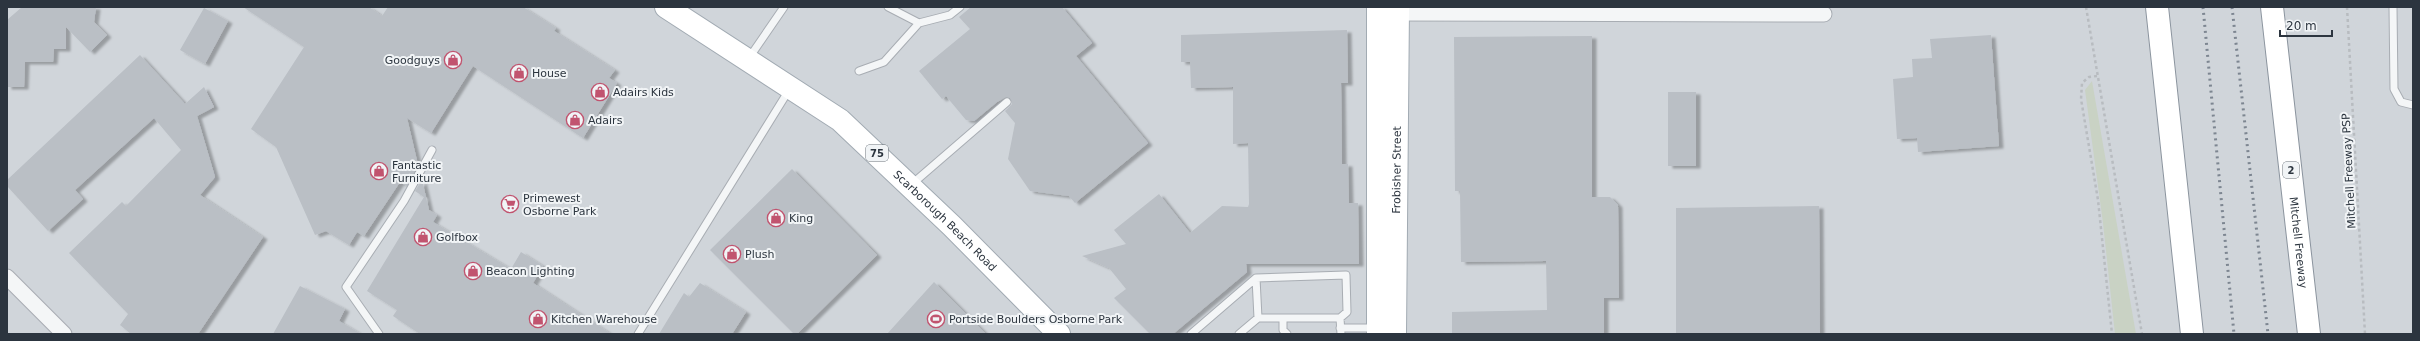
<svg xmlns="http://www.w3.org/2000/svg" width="2420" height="341" font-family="'DejaVu Sans',sans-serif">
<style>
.built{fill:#d0d5da}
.green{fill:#c9d2c4}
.building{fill:#babfc5;filter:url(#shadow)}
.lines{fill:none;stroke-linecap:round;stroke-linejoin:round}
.lane-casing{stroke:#a8adb3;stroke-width:9}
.street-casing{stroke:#a8adb3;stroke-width:17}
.primary-casing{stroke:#a2abb3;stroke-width:24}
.highway-casing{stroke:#8b949e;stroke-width:24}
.path{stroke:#b8bcc0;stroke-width:2.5;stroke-dasharray:3 3;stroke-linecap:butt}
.lane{stroke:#f4f6f7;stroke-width:7}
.street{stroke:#f4f6f7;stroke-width:15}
.primary{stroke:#fff;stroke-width:22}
.highway{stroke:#fff;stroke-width:22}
.rail{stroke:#7d8691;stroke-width:3;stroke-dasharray:2 4;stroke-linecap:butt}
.labels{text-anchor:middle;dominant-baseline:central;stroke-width:4;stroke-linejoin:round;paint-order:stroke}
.shield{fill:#f1f4f6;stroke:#676e76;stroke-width:1}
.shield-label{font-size:10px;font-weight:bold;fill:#2c353f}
.poi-label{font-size:11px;fill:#2c353f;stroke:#f1f4f6;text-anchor:start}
.street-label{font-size:11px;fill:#2c353f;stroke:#f1f4f6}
</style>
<defs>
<filter id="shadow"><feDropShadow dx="4.5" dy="2.5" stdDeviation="1" flood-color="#0004"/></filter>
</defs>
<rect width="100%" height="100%" fill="#e2e5e9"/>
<path class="built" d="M7 7H2413V334H7Z"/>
<path class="green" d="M2092 81 2136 334H2115L2103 223 2085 90Z"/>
<path class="building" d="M22 7H96L94 22 107 35 90 52 66 27V49H54L53 62H25L24 87H7V20Z
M243 7H369L382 16 388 7H523L556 28 554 31 615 70 609 78 617 83 583 138 473 66 431 133 407 118 418 165 407 186 400 182 364 236 357 232 349 245 326 231 315 235 276 147 251 129 304 47Z
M971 7H1062L1092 43 1076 56 1148 143 1075 203 1069 196 1030 191 1008 159 1015 123 1005 111 1012 104 1010 98 1006 97 997 102 974 121 966 120 946 96 942 99 919 71 970 29 959 17Z
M204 8 228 21 205 64 180 50Z
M1347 30 1348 83H1341L1342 164H1348L1349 203H1358L1359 264H1246L1247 272 1173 334H1150L1114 298 1126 289 1109 268 1082 256 1126 244 1114 230 1159 194 1190 233 1222 206 1248 207 1249 204 1248 143 1233 144V87L1191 88 1190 62H1181V35Z
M1991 35 1999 146 1918 152 1917 138 1897 139 1893 79 1913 77 1912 59 1932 58 1930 39Z
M1592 36V197H1610L1618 205 1619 298H1604V334H1452V312L1547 310 1546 261 1461 262 1460 191H1455L1454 37Z
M140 55 185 104 204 87 214 107 197 116 215 177 200 195 263 237 198 334H131L120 325 128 314 69 253 122 202 126 206 181 150 154 118 75 190 83 199 48 231 7 186V180Z
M1668 92H1696V166H1668Z
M792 169 877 255 797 334H794L710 250Z
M422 180 429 210 437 215 433 222 511 269 521 252 543 266 533 283 611 334H420L393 316 397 310 367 291 424 197 415 191Z
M1819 206 1820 334H1676V208Z
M934 282 986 334H887Z
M700 283 746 312 732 334H659L684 293 689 297Z
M300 286 345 309 339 321 361 334H273Z"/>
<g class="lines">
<defs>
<path id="lane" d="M2393 7 2394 89 2401 102 2413 105
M919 23 950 15 960 7
M749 58 784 7
M859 71 884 62 919 23 888 7
M912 184 1007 102
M1256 278 1258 318
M1283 318V330L1287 334
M1340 328H1375
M379 334 346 287 404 201 432 150
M638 334 789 90
M1191 334 1256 278 1346 275 1347 312 1340 318
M1239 334 1258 318H1340L1341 334"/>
<path id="street" d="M1389 13 1824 14
M7 277 64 334"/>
<g id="primary">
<path id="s1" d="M666 7 840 120 952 226 1059 334"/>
<path d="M1378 7V334"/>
<path id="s2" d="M1395 334 1398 7"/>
</g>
<g id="highway">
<path d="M2157 7 2192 334"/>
<path id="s3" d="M2272 7 2309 334"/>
</g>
</defs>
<use href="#lane" class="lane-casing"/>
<use href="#street" class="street-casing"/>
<use href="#primary" class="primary-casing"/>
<use href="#highway" class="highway-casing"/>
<path class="path" d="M2086 7 2142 334
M2347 7 2365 334
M2097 76 2089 77 2082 83 2081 99 2098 200 2112 334"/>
<use href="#lane" class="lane"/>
<use href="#street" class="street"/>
<use href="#primary" class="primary"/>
<use href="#highway" class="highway"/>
<path class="rail" d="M2203 7 2234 334
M2232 7 2268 334"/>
</g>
<defs>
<symbol id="shop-ring" viewBox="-11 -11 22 22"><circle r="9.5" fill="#f1f4f6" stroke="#c1546f" stroke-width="1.5"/><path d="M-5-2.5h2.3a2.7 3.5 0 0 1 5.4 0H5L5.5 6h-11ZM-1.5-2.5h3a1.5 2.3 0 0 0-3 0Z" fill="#c1546f"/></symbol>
<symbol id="supermarket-ring" viewBox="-11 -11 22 22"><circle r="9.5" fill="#f1f4f6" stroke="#c1546f" stroke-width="1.5"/><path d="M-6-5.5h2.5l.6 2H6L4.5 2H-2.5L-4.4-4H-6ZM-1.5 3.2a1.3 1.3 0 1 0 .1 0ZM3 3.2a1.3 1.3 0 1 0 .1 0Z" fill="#c1546f"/></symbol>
<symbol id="stadium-ring" viewBox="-11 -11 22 22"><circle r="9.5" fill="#f1f4f6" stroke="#c1546f" stroke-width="1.5"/><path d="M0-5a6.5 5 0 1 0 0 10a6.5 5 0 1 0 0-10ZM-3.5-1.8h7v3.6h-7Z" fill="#c1546f"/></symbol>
</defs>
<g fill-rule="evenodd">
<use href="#shop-ring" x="443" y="50" width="20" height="20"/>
<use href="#shop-ring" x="509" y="63" width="20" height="20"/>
<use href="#shop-ring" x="590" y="82" width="20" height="20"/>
<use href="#shop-ring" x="565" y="110" width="20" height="20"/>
<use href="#shop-ring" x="369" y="161" width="20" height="20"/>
<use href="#supermarket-ring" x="500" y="194" width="20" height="20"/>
<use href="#shop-ring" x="766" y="208" width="20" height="20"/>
<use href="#shop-ring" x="413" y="227" width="20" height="20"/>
<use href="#shop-ring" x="722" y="244" width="20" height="20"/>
<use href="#shop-ring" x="463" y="261" width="20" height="20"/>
<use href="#shop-ring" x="528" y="309" width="20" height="20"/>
<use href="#stadium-ring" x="926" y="309" width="20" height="20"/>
</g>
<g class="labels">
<g class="shield">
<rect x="866" y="145" width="22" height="16" rx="3"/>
<rect x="2283" y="162" width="16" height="16" rx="3"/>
</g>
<g class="shield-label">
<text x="877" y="153">75</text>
<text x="2291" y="170">2</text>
</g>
<g class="poi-label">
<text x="440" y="60" text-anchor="end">Goodguys</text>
<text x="532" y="73">House</text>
<text x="613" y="92">Adairs Kids</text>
<text x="588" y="120">Adairs</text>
<text x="392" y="165">Fantastic<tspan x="392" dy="13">Furniture</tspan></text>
<text x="523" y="198">Primewest<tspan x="523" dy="13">Osborne Park</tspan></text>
<text x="789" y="218">King</text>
<text x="436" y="237">Golfbox</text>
<text x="745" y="254">Plush</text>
<text x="486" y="271">Beacon Lighting</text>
<text x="551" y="319">Kitchen Warehouse</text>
<text x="949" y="319">Portside Boulders Osborne Park</text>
</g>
<g class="street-label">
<text stroke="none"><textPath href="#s2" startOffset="164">Frobisher Street</textPath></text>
<text transform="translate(2349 171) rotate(-93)">Mitchell Freeway PSP</text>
<text stroke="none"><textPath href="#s1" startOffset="353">Scarborough Beach Road</textPath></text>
<text stroke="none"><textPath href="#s3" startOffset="237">Mitchell Freeway</textPath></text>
</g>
</g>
<rect width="2420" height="341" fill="none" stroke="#2c353f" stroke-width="16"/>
<path d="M2280 30v6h52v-6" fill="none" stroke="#2c353f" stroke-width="2"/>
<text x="2286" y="30" font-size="12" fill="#2c353f" stroke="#f1f4f6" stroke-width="3" paint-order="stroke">20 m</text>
</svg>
